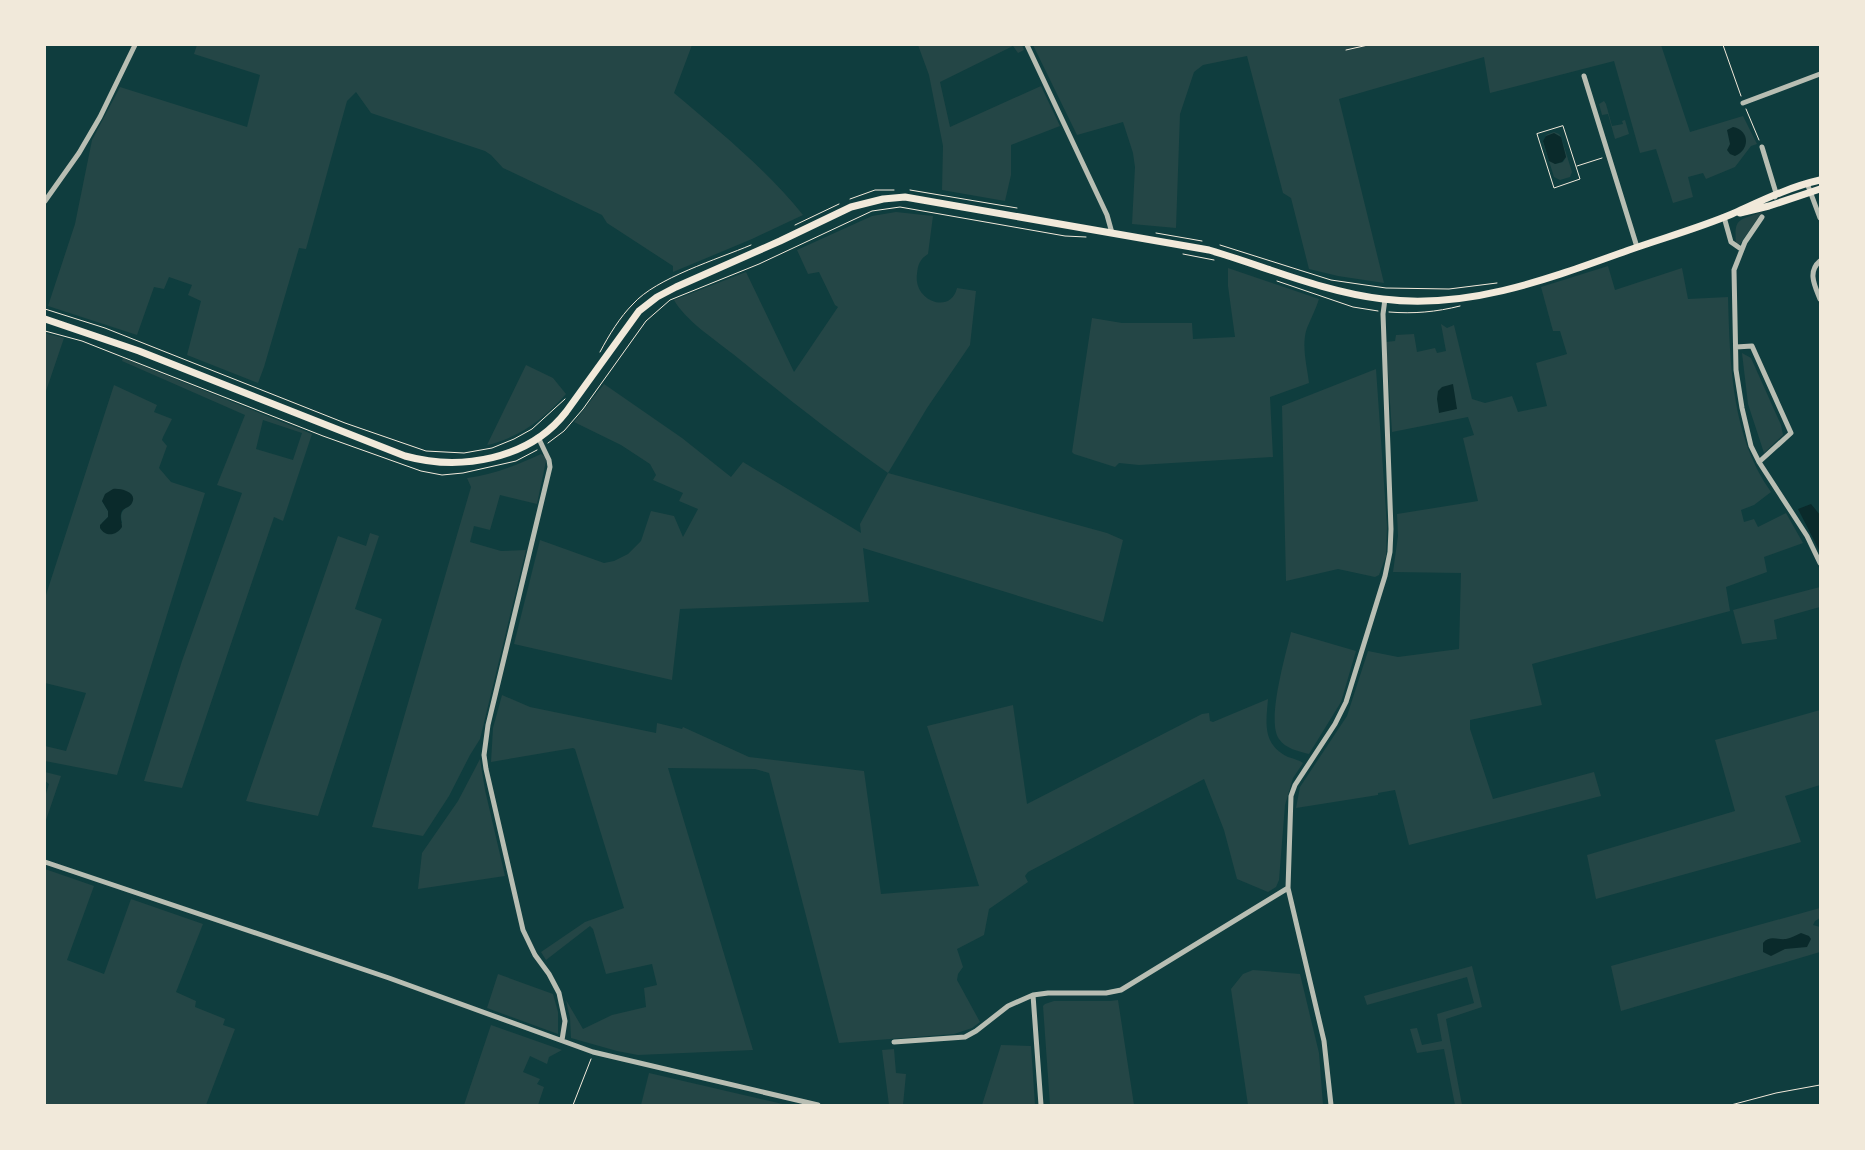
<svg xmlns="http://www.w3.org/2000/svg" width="1865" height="1150" font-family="'Times New Roman',serif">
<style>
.green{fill:#244646;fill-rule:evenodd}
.water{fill:#0a2a2b}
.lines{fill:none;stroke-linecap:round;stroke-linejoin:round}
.path{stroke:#f1e9da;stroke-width:1}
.minor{stroke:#b8beb3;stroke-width:5}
.secondary{stroke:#f1e9da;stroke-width:7}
</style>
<rect width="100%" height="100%" fill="#0f3d3e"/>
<path class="green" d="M197 45H692L674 93C719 131 766 169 803 215L752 239 673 272V266L607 223 602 215 503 168 491 155 485 151 371 113 356 92 347 101 306 249 299 248 264 367 258 383 187 355 201 301 188 295 192 285 169 277 164 289 154 287 137 335 48 306 75 224 92 140 120 87 247 127 260 75 194 54Z
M918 45H1022L1024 50 1018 53 1013 46 940 82 950 127 1041 86 1060 126 1011 145V175L1005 201 942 190 943 146 929 75Z
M1033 45H1661L1690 132 1743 116 1757 144 1751 146 1735 167 1706 179 1703 173 1688 177 1693 197 1673 203 1656 149 1640 153 1614 61 1490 93 1484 57 1339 99 1384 283 1338 276 1309 269 1291 198 1283 193 1247 56 1203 65 1194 72 1180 114 1176 228 1132 224 1135 167 1133 153 1123 122 1077 135Z
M1604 101 1606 104 1612 126 1623 124 1622 121 1625 120 1629 134 1615 139 1608 114 1602 115 1599 104Z
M1554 132 1559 134 1561 137 1572 172 1570 177 1560 180 1554 177 1543 142 1546 135ZM1546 136 1561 137 1566 157 1563 162 1555 164 1543 141Z
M896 212 933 216 928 254C920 259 918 264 917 274 913 301 951 315 957 288L976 291 970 345 927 408 888 473 1107 533 1123 540 1103 622 863 548 869 602 680 609 672 680 514 644 540 540 604 563 614 561 628 554 641 541 651 511 674 516 683 537 698 509 679 501 683 493 653 480 656 475 650 464 621 445 574 422 604 384 682 438 731 477 743 462 861 533 860 524 888 473C835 436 783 395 733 354 714 339 685 320 674 300L746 272 794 372 838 307 835 305 819 272 808 274 797 250 872 216Z
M1762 212 1740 244 1736 245C1734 217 1738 221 1762 212Z
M1608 266 1615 290 1682 268 1688 299 1728 297C1730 363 1731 436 1771 492L1754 505 1741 510 1744 522 1754 519 1758 527 1786 513 1803 543 1764 557 1767 572 1726 587 1730 611 1532 664 1542 705 1470 720V729L1493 799 1594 772 1601 796 1409 845 1395 790 1378 793V795L1296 808 1300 787 1347 716 1368 651 1398 657 1459 649 1461 573 1393 572 1398 536 1397 514 1478 501 1463 438 1474 435 1468 417 1392 432 1386 342 1395 341 1396 335 1414 334 1417 352 1435 348 1437 353 1446 351 1441 324 1447 328 1454 325 1472 399 1485 403 1512 396 1518 412 1547 406 1536 363 1567 354 1560 331H1553L1541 287Z
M1228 268 1319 299C1316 309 1311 318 1307 328 1301 345 1307 366 1309 383L1270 397 1273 457 1139 465 1119 463 1115 467 1074 454 1072 452 1092 318 1122 323H1192L1193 339 1235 337 1228 286Z
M45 333 64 338 45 394Z
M1742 353 1751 358 1781 425 1783 435 1764 453 1748 404Z
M123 358 312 434 283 521 274 517 182 788 144 781 182 661 242 493 217 485 245 415 122 361ZM263 420 302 433 293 460 256 449Z
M526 365 553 378 566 394C545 418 519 438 487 445Z
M1376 369 1387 526 1386 556 1379 575 1375 577 1338 569 1286 581 1282 406Z
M114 385 157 405 154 412 172 419 163 437 162 440 167 446 159 468 171 482 205 493 117 775 45 761V746L66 751 86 693 45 683V598ZM131 494C136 511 117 503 122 523H102L108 517V511L102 501Z
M541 454 546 457V461L537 504 500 495 490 530 474 526 470 542 501 551 526 550 480 739 470 755 449 796 423 836 372 827 471 487 467 478C493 475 517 465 541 454Z
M370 533 379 536 355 609 382 619 318 816 246 801 338 536 366 546Z
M1820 587V607L1774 620 1777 639 1742 644 1733 610Z
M1291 632 1356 651 1341 702 1309 754C1298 751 1286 749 1279 739 1266 721 1286 654 1291 632Z
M502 695 530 707 656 733 657 723 682 729 683 727 749 757 864 771 881 894 979 886 927 726 1013 705 1027 804 1202 714 1209 713 1210 721 1213 722 1268 699C1266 723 1262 744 1288 757 1294 759 1299 760 1303 763L1293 778 1285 805 1279 880 1276 887 1268 892 1237 879 1224 830 1204 779 1028 872 1025 876 1028 882 989 909 984 935 957 949 963 967 958 974 957 980 980 1022 972 1028 954 1034 839 1043 769 773 755 769 668 768 753 1050 638 1055 617 1051 571 1038 570 1018 566 1000 583 1029 612 1015 646 1007 644 988 657 985 652 964 606 974 593 929 590 926 546 960 541 952 585 922 624 908 575 749 573 748 491 762 493 728Z
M1820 710V785L1785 796 1801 842 1596 899 1587 855 1735 811 1715 740Z
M480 759 485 790 505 876 418 889 422 853 458 801Z
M45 772 61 776 45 823V797L49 784 45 781Z
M45 869 94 886 67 960 104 974 131 899 203 924 176 992 196 1001 195 1007 225 1019 223 1025 235 1029 206 1105H45Z
M1820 908V918L1815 921 1813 925 1820 927V952L1621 1011 1611 966Z
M1472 966 1482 1007 1446 1019 1462 1105H1455L1444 1049 1417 1053 1410 1029 1417 1028 1422 1045 1442 1041 1437 1014 1474 1003 1467 977 1367 1005 1364 996Z
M1253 970 1300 974 1319 1053 1323 1105H1248L1231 989 1243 974Z
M498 974 553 994 558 1012V1034L487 1008Z
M1118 1000 1134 1105H1050L1043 1006 1045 1004 1054 1001H1110Z
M491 1025 562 1050 549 1057 547 1064 530 1056 523 1072 540 1079 537 1084 544 1087 538 1105H464Z
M1001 1045 1031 1046 1035 1105H982Z
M894 1049 896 1073 906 1074 903 1105H889L882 1050Z
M649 1073 787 1105H641Z"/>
<path class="water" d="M1733 127C1750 130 1750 150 1735 156L1730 154 1727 150 1730 144 1727 130Z
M1554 133 1561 137 1566 157 1562 162 1555 164 1549 161 1543 141 1546 136Z
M1453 384 1457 409 1439 413 1437 399 1438 391 1442 387Z
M113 489C120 488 138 492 132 503 129 509 122 507 121 514 120 518 122 523 122 527 117 535 106 538 100 528V525L108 517V511L102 501 105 494Z
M1811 504 1820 515V552L1798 509Z
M1801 933 1809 936 1811 939 1807 947 1785 949 1771 956 1763 952V943C1770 935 1776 940 1786 939 1791 938 1796 935 1801 933Z"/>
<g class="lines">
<path class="path" d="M1723 45 1741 96
M1346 50 1368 45
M1746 109 1759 140
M1563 126 1580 179 1554 188 1537 134Z
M1577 166 1602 158
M910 190 1017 208
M850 199 875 190H894
M795 225 839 204
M1156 233 1202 241
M1220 245 1331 280 1386 288 1449 289 1497 283
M1183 254 1214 260
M1277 281 1353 307 1378 311
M45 309 105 328 345 423 426 451 464 453 492 448 514 439 532 429 565 399
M1389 312C1414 314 1436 312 1460 306
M45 331 82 341 323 436 421 471 442 475 463 473 516 461 537 450
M600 352C609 335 620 317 633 304 656 278 718 259 751 245
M548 443 564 431 583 409 646 321 670 300 759 264 872 211 900 207 1065 236 1086 237
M573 1105 591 1059
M1731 1105 1776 1093 1820 1085"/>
<path class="minor" d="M1027 45 1107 215 1112 233
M1584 76 1637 247
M1743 103 1820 74
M1762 147 1776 193 1775 197
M1807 183 1820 218
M45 201 79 153 100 117 135 45
M1724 217 1731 242 1741 249
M1762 217 1745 242 1734 270 1736 370 1742 408 1751 446 1759 462 1807 536 1820 563
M1820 261C1807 272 1815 286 1820 299
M1736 347 1752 346 1791 433 1759 462
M538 437 549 460 550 467 488 725 484 755 486 769 523 930 535 955 549 974 559 993 565 1021 562 1040
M45 862 389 978 593 1052 818 1105
M1033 995 1041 1105
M894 1042 965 1037 976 1031 1008 1006 1033 995 1048 993H1106L1121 990 1288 888
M1331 1105 1324 1041 1288 888 1291 796 1295 785 1335 724 1346 702 1385 576 1390 552 1391 529 1383 314 1385 299"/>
<path class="secondary" d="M1740 213 1769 206 1820 189
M45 319 139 351 405 456C460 471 529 460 566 412L639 311 657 297 676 287 780 241 851 207 883 199 905 197 1209 250C1267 267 1323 292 1383 299 1468 310 1551 278 1629 250 1663 238 1699 228 1732 214 1761 201 1789 187 1820 180"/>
</g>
<rect width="1865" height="1150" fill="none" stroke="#f1e9da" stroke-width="92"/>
</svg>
